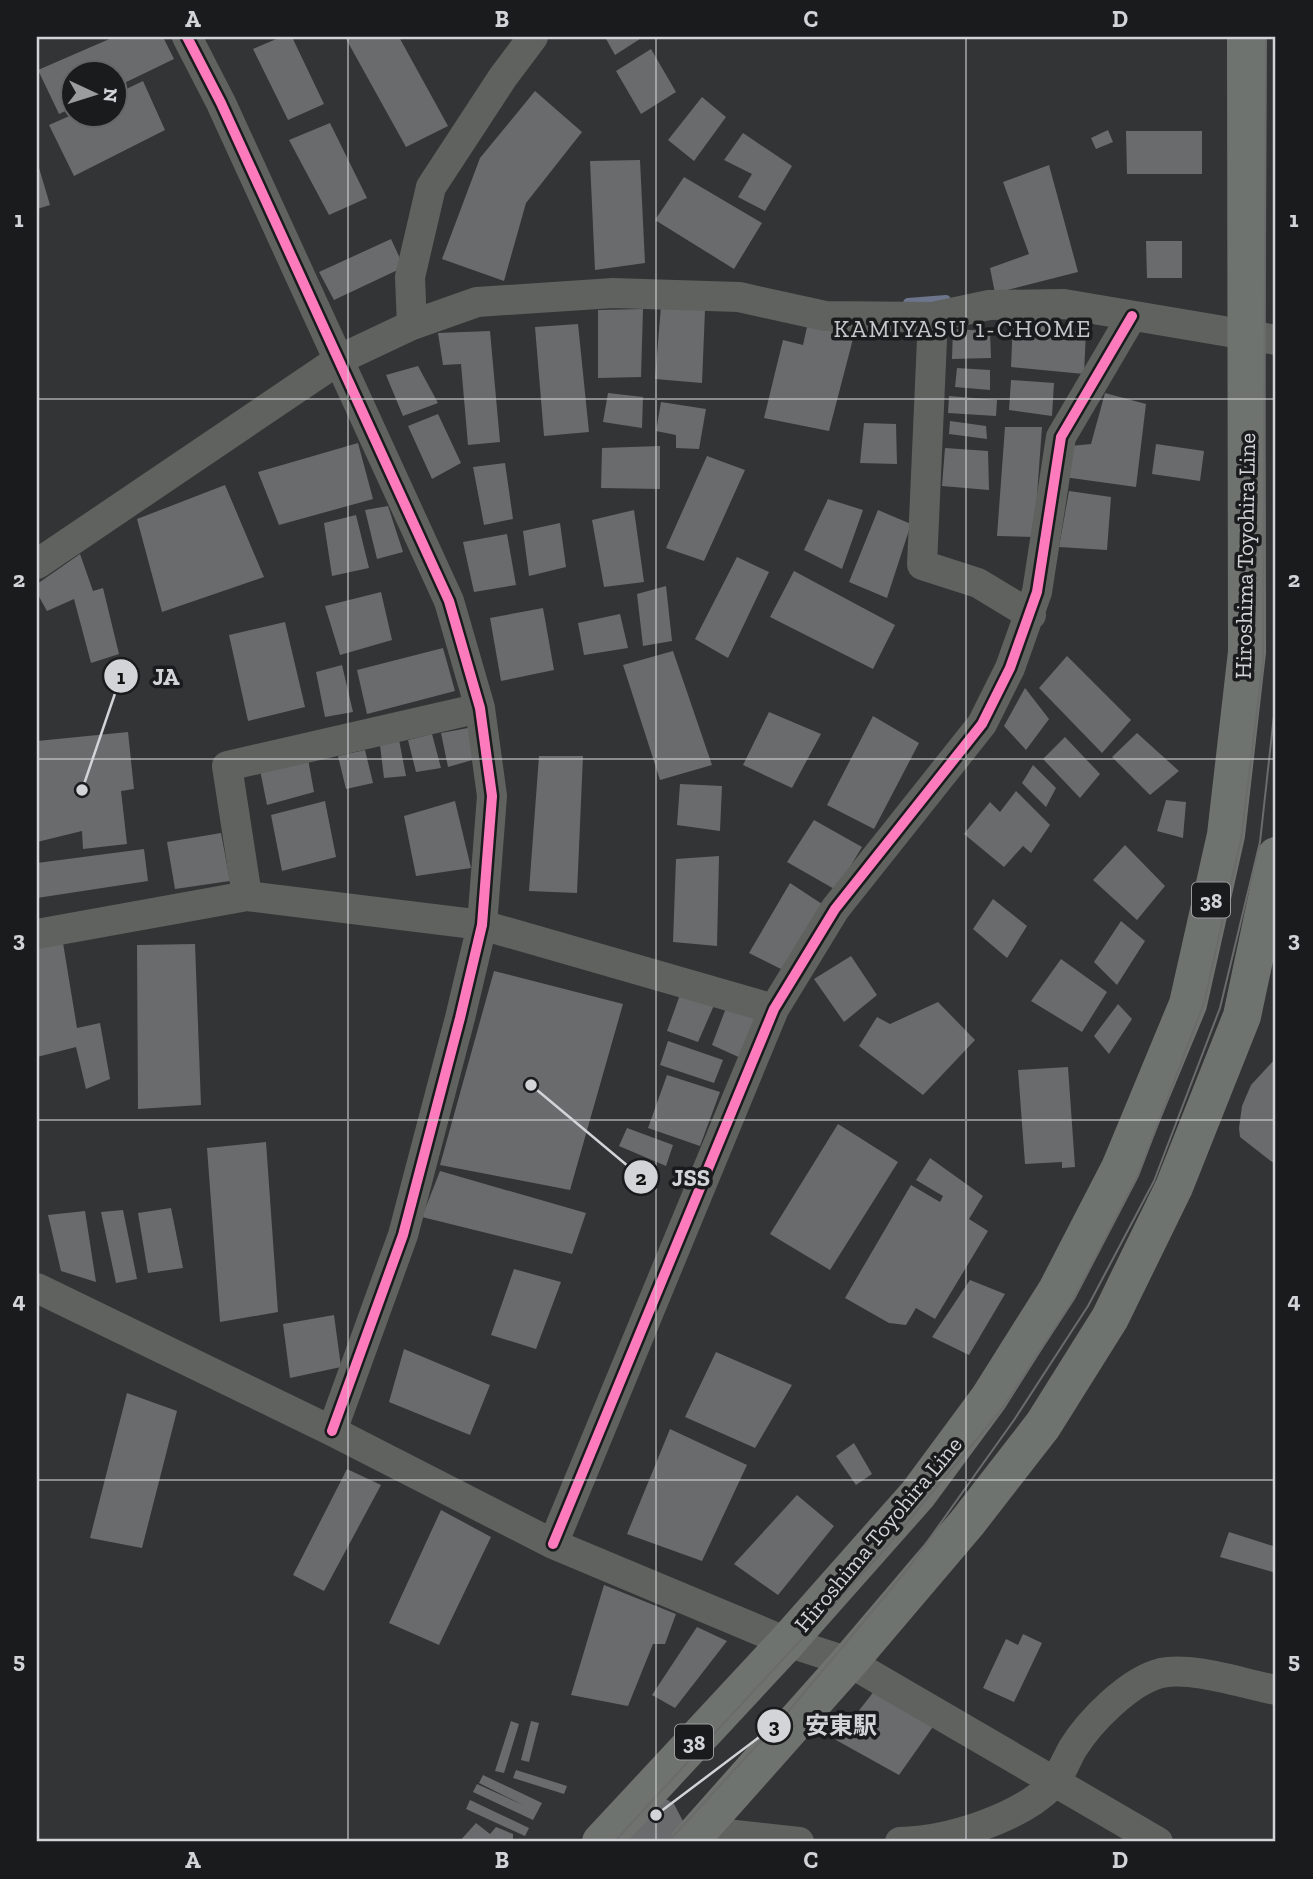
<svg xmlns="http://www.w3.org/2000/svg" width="1313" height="1879" font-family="'Zilla Slab','Noto Sans JP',serif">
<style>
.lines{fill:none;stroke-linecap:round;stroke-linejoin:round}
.stream{stroke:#6d758c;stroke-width:10}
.building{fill:#6a6b6c}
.street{stroke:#5f625f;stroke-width:30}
.primary{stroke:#6f7370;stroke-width:38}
.tram{stroke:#6a6c6b;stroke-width:2}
.cycleway-casing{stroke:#1a1b1c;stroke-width:15}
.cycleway{stroke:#fd7abc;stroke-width:10}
.grid{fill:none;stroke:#d3d4d7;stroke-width:2;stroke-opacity:0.55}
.labels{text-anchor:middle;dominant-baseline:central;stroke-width:7;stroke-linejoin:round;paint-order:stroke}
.shield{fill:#1a1b1c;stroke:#9c9c9f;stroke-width:2}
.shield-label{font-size:21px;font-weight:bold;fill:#d3d4d7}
.street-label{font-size:23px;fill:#d3d4d7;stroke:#1a1b1c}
.neighbourhood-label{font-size:24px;letter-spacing:2px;fill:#c6c7cc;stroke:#1a1b1c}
.leader{fill:none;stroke:#d3d4d7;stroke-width:2.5}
.callout-dot{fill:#d3d4d7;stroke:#1a1b1c;stroke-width:2.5}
.mark-label{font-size:21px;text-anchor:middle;font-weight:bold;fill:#111}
.callout-label{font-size:24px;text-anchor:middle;font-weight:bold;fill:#d3d4d7;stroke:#1a1b1c;stroke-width:7;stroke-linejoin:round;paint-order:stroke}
.neatline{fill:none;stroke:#d3d4d7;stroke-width:2.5}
.grid-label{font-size:23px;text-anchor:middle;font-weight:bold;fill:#d3d4d7}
</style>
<rect width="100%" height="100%" fill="#333435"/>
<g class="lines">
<path class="stream" d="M908 303 946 300"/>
</g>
<path class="building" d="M114 37H163L174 59 116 87V74H74V107L59 114 38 70Z
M281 37H292L324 104 288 120 253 49Z
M345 37H399L448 126 406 147Z
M605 37H643L615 55Z
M651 49 676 92 641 114 616 71Z
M143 81 165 130 74 176 49 125 74 114 116 116V94Z
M535 91 582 132 526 203 504 281 442 259 480 158Z
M702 97 726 117 694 161 668 140Z
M330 123 367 198 329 215 289 140Z
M1108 130 1113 142 1096 149 1091 138Z
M1126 131H1202V174H1127Z
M743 133 792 166 765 211 738 197 752 174 724 160Z
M640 160 645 263 595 270 590 161Z
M37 161 50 205 37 209Z
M1049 165 1078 272 995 293 990 268 1029 254 1003 182Z
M684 177 762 223 734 269 655 220Z
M391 239 404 267 334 300 319 272Z
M1146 241H1182V278H1147Z
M661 306 705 310 702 383 655 379Z
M643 309 641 377 598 378V310Z
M1051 318 1052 331H1086L1084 374 1011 367 1013 319Z
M578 324 589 432 544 436 535 327Z
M807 327 854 335 829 431 764 418 783 340 803 345Z
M953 329 990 331 991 358 952 359Z
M490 331 500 442 468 445 461 364 443 365 438 333Z
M418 366 438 403 403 416 386 375Z
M957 368 990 370V390L955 387Z
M1011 380 1054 383 1052 416 1009 410Z
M608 393 643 397 642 428 603 422Z
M1105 393 1146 404 1136 487 1064 477 1070 446 1091 444Z
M949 396 997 400 996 416 948 413Z
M661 402 706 409 699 449 676 448V435L656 431Z
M438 414 461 463 432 479 408 426Z
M950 421 986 426 987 439 949 434Z
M864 423 896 424 897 464 860 463Z
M1005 427H1042L1034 537 997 536Z
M358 443 373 499 279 525 258 472Z
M1156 444 1204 451 1200 481 1152 474Z
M660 446V489L601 488 602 448Z
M945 448 988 451 989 490 942 486Z
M707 456 745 470 704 561 666 548Z
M505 463 513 519 484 525 473 467Z
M225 485 264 577 162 612 137 519Z
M1069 491 1111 497 1107 550 1059 547Z
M828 499 863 510 842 569 804 550Z
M388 506 403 552 377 559 365 510Z
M634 510 644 582 604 587 592 520Z
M878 510 911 524 887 598 849 582Z
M356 515 369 568 332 576 324 523Z
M560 523 566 567 529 576 523 531Z
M507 534 516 585 474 592 463 542Z
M80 554 93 591 103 588 119 654 91 663 74 599 47 611 37 593V584Z
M737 557 769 572 728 658 695 639Z
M794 571 895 625 873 669 770 617Z
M666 586 672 641 643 646 637 594Z
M381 592 392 640 340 655 325 606Z
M543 608 554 670 501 681 490 618Z
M620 614 628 648 584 655 578 623Z
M285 622 305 707 248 721 229 635Z
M443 648 455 691 367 714 357 670Z
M673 651 712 765 660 780 623 665Z
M1067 656 1131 720 1102 753 1039 688Z
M342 665 353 712 325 717 316 672Z
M1025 688 1049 719 1026 750 1004 726Z
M769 712 821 734 792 788 743 765Z
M873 716 919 743 874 829 827 805Z
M468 728 476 759 448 767 441 733Z
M128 732 134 789 121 791 127 844 83 849 82 831 37 842V741Z
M1137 733 1179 771 1150 795 1112 757Z
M432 734 441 768 416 772 408 740Z
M1065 737 1100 774 1080 798 1043 759Z
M399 740 406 776 384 778 380 745Z
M365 750 373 783 346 789 338 756Z
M539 756H583L577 893 529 891Z
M308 759 314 792 267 805 260 770Z
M1033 765 1056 788 1046 807 1022 783Z
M680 784 722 786 720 831 677 825Z
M1016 791 1050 825 1031 853 1023 846 1004 867 964 834 990 802 1000 812Z
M1166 800 1186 802 1183 838 1157 831Z
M325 801 336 857 282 871 271 815Z
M455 801 471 868 416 876 404 816Z
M814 820 862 847 836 890 787 862Z
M221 833 230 881 175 889 167 842Z
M1125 845 1165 886 1137 920 1093 880Z
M144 849 148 881 37 898V863Z
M719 856 717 946 673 942 676 859Z
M790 883 822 904 783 970 749 953Z
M993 899 1027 926 1007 958 973 929Z
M1121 921 1145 941 1117 985 1094 962Z
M63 943 77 1028 100 1023 110 1079 86 1089 76 1047 37 1057V948Z
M195 944 201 1105 138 1109 137 945Z
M851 956 877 995 844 1022 814 979Z
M1061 959 1107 992 1082 1032 1031 1001Z
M494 971 623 1004 570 1190 440 1165Z
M681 992 715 1003 698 1042 667 1031Z
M938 1002 975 1040 923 1095 859 1046 877 1017 890 1024Z
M1118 1004 1132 1019 1109 1054 1094 1036Z
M726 1008 757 1018 743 1059 712 1045Z
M668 1041 723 1060 714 1083 660 1065Z
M1276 1058V1165L1240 1137 1239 1128 1242 1106 1251 1085Z
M1068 1067 1075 1167 1062 1168V1162L1025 1164 1018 1070Z
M667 1075 720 1092 700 1146 648 1128Z
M838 1124 898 1162 830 1270 770 1234Z
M627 1128 673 1145 666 1166 619 1146Z
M266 1142 278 1312 220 1322 207 1148Z
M930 1158 983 1196 969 1219 988 1231 935 1319 916 1308 906 1325 889 1323 845 1298 911 1185 940 1202 943 1196 916 1180Z
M440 1171 586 1213 572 1254 422 1217Z
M171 1208 183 1268 148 1273 138 1213Z
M123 1210 137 1279 116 1283 101 1212Z
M85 1211 96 1282 61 1271 48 1215Z
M514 1269 561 1282 536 1349 491 1335Z
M970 1280 1005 1294 969 1355 932 1337Z
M334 1315 341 1367 290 1378 283 1324Z
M404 1349 490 1385 470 1435 389 1402Z
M716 1352 792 1385 755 1448 685 1417Z
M127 1393 177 1411 142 1548 90 1538Z
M670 1429 747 1465 702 1561 627 1534Z
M854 1443 872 1474 856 1485 836 1456Z
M347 1469 381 1485 324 1591 293 1575Z
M797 1495 834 1526 778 1595 734 1564Z
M441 1510 491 1537 439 1645 389 1623Z
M1229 1532 1276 1547V1573L1220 1557Z
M604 1585 676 1614 665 1644H653L628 1706 571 1695Z
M697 1627 727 1641 675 1708 652 1695Z
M1023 1634 1042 1643 1014 1702 983 1688 1006 1639 1018 1645Z
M875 1690 937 1721 899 1775 836 1740Z
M511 1721 519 1724 504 1773 495 1771Z
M531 1721 539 1723 529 1762 521 1760Z
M516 1770 567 1786 564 1794 513 1778Z
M483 1775 542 1803 533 1820 473 1792 477 1784 523 1805 479 1783Z
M661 1796 674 1804 685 1825 669 1842H606Z
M470 1800 529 1828 525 1836 466 1809Z
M476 1823 490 1834 496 1827 513 1834V1842H459Z"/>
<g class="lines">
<path class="street" d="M187 37 221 103 449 601 480 708 492 796 482 925 460 1018 403 1235 332 1431
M933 317 922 565 978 583 1031 615
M412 325 410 277 431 187 503 77 533 37
M37 564 340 359 412 325 477 302 613 293 739 297 825 316 933 317 989 305 1064 304 1276 340
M247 896 227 766 480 708
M37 934 247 896 482 925 774 1009
M37 1288 332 1431 553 1544 787 1642 849 1662 1158 1842
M553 1544 774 1009 835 909 982 724 1010 668 1037 592 1061 437 1132 316
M699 1831 799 1842
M900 1842C947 1841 1019 1819 1052 1785 1061 1775 1066 1760 1073 1748 1090 1721 1129 1681 1161 1673 1192 1666 1244 1684 1276 1690"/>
<path class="primary" d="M601 1842 787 1642 918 1494 989 1398 1057 1290 1120 1168 1188 1004 1226 835 1247 652 1246 37
M689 1842 849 1662 967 1523 1043 1425 1110 1318 1174 1187 1242 1016 1276 856"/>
<path class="tram" d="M614 1842 885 1549 1002 1409 1074 1299 1138 1176 1204 1003 1241 839 1263 663 1266 37
M668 1842 793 1706 910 1566 1014 1420 1088 1306 1154 1181 1220 1008 1260 842 1276 697"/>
<defs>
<path id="cycleway" d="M187 37 221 103 449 601 480 708 492 796 482 925 460 1018 403 1235 332 1431
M553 1544 774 1009 835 909 982 724 1010 668 1037 592 1061 437 1132 316"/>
</defs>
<use href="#cycleway" class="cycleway-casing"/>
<use href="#cycleway" class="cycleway"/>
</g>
<path class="grid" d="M348 37V1842M656 37V1842M966 37V1842M37 399H1276M37 759H1276M37 1120H1276M37 1480H1276"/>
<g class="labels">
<g class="shield">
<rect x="1192" y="882.5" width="38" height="35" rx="5"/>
<rect x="675" y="1724.5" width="38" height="35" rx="5"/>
</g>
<g class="shield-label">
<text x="1211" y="900">38</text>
<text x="694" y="1742">38</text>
</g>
<g class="street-label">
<text transform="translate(1245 556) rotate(-89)">Hiroshima Toyohira Line</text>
<text transform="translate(878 1534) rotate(-50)">Hiroshima Toyohira Line</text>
</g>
<g class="neighbourhood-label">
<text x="963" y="328">KAMIYASU 1-CHOME</text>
</g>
</g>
<path class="leader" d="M82 790L121 676M531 1085L641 1177M656 1815L774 1726"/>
<g class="callout-dot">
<circle cx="82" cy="790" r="7"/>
<circle cx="531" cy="1085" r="7"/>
<circle cx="656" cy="1815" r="7"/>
<circle cx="121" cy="676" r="18"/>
<circle cx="641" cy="1177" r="18"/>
<circle cx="774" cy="1726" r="18"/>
</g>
<g class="mark-label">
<text x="121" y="684">1</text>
<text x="641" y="1185">2</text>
<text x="774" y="1733">3</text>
</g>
<g class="callout-label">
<text x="166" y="685">JA</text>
<text x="691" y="1186">JSS</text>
<text x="841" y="1734">安東駅</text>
</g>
<rect width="1313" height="1879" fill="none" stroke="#1a1b1c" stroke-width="77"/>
<g transform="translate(94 94) rotate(94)"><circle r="33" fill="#1a1b1c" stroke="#646567" stroke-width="2"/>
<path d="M0-5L12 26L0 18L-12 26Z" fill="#9b9c9e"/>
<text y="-10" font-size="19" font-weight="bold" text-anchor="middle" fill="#d3d4d7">N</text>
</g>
<rect x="38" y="38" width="1236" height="1802" class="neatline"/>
<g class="grid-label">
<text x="193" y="27">A</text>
<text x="502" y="27">B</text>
<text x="811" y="27">C</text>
<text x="1120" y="27">D</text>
<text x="19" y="227">1</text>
<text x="1294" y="227">1</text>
<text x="19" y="587">2</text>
<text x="1294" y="587">2</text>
<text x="19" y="947">3</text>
<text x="1294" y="947">3</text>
<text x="19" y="1308">4</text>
<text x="1294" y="1308">4</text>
<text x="19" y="1668">5</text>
<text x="1294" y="1668">5</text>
<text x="193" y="1868">A</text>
<text x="502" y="1868">B</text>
<text x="811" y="1868">C</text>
<text x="1120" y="1868">D</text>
</g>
</svg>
